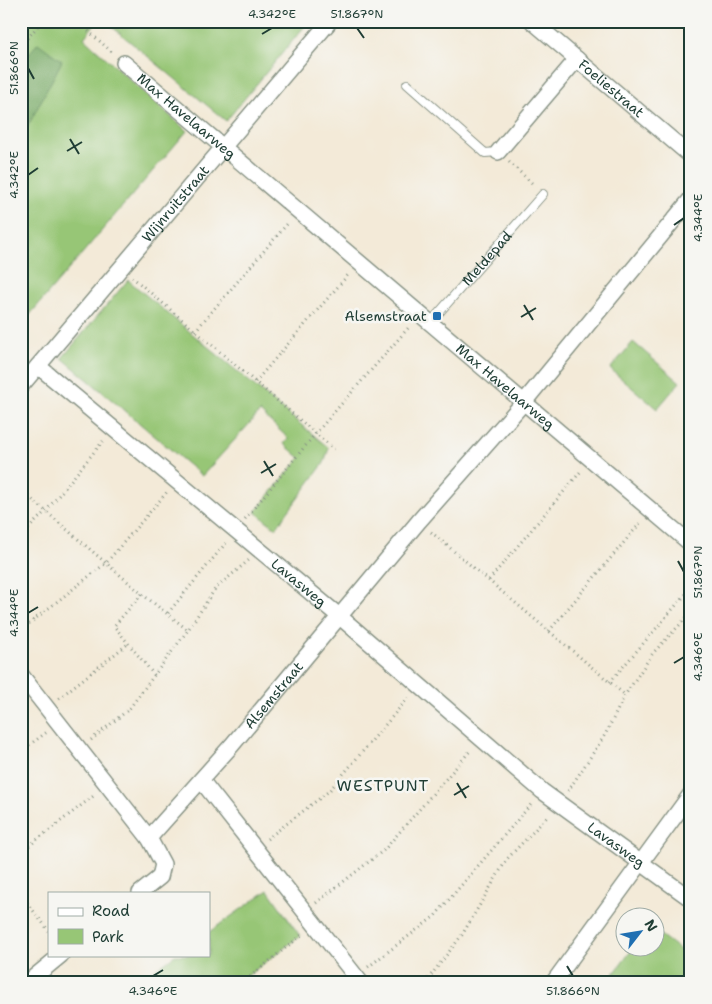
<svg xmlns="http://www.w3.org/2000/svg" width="712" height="1004" font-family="'Shantell Sans',sans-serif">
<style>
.green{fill:#97c676;stroke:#5b8255}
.forest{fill:#79ab67;stroke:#4c744e}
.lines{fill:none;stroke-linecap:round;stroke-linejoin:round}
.lane-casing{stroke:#899486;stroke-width:10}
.street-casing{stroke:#899486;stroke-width:18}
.path{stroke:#899486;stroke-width:3;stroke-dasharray:1 4;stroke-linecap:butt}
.lane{stroke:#fff;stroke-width:8}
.street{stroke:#fff;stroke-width:15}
.ticks{fill:none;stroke:#1f3d34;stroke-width:2}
.poi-dot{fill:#1f6fb2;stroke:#f6f6f2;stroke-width:2}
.labels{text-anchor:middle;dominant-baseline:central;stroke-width:5;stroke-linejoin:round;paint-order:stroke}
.street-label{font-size:14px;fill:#1f3d34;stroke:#f6f6f2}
.poi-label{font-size:14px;fill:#1f3d34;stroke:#f6f6f2;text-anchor:end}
.quarter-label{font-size:16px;letter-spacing:1px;fill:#1f3d34;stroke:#f6f6f2}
.neatline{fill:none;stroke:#1f3d34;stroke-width:2}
.ticks-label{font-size:12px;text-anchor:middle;fill:#1f3d34}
</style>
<rect width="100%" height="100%" fill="#f6f6f2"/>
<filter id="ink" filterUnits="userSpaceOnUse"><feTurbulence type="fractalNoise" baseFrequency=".02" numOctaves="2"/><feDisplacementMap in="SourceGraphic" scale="10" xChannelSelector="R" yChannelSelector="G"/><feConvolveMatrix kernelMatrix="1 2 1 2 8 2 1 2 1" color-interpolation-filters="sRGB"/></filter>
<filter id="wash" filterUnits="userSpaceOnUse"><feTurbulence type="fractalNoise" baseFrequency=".0096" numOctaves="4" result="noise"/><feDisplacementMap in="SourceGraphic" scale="20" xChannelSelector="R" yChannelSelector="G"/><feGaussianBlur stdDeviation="1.12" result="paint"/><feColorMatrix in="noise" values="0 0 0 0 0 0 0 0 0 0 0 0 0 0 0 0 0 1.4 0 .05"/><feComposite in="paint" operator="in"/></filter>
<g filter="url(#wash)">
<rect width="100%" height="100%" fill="#f3ead8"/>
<path class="green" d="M21 21H97L84 38 187 131 21 325V139L56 71 21 112Z
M105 21H309L226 121Z
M128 280 329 448 324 463 276 528 255 512 300 458 284 444 288 438 260 412 202 476 62 358Z
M633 342 680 382 657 409 610 369Z
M268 890 300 936 238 983H136L175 955H209V932Z
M655 931 691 958V963L676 983H607L634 947 654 946Z"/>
<path class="forest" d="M38 43 62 61 21 139V63Z"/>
</g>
<g filter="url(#ink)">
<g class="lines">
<defs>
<g id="lane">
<path d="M407 84 485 153 498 152"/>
<path id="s1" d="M430 323 543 194"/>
</g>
<g id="street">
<path id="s2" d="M532 21 691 156"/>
<path id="s3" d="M124 63 691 544"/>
<path d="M498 152 577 59"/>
<path id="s4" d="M38 366 339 616 542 791 691 899"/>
<path id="s5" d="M21 386 330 21"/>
<path d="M21 675 149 838"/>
<path d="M201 780 361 983"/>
<path id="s6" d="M140 893 160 877 163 864 149 838 232 745 419 521 524 402 691 199"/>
<path d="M27 983 61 955"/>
<path d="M553 983 691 794"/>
</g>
</defs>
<use href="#lane" class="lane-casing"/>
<use href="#street" class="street-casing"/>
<path class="path" d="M77 21 113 53
M21 46 42 21
M509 162 534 185
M132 277 334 449
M195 331 288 223
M255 382 348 275
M21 490 142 594 188 630
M245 519 316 433 410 326
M431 532 625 695
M21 536 46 511 103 441
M489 580 582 470
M142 594 114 626 155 676
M168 613 226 543
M21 630 106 563 167 492
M549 631 642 521
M610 682 691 588
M59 698 129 643
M91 740 129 709 188 630 215 589 249 560
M21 751 47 732
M568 791 605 735 625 695 653 653 691 613
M267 839 329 791 409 697
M21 852 96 794
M21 895 49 931
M316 903 384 850 471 750
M368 967 435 916 533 802
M242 983 303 934
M425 983 462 935 507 859 549 815"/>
<use href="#lane" class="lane"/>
<use href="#street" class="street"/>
</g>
</g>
<path class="ticks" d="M357 28 364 38M262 34 272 28M28 68 34 79M70 139 79 154M67 151 82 142M28 175 38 168M674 225 684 218M524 305 533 320M521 317 536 308M264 461 273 476M261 473 276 464M678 561 684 572M28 613 38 607M674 663 684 657M457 783 466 798M454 795 469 786M567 966 573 976M153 976 163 970"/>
<rect class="poi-dot" x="432" y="311" width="10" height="10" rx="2.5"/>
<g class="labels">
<g class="street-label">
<text stroke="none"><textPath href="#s2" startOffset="104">Foeliestraat</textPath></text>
<text stroke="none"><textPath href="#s3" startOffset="82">Max Havelaarweg</textPath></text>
<text stroke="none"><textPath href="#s5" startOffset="239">Wijnruitstraat</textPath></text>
<text stroke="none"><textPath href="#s1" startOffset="86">Meldepad</textPath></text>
<text stroke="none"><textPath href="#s3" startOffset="500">Max Havelaarweg</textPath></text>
<text stroke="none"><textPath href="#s4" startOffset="339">Lavasweg</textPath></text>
<text stroke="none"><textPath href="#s6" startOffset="258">Alsemstraat</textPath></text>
<text stroke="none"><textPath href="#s4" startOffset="751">Lavasweg</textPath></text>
</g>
<g class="poi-label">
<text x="427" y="316">Alsemstraat</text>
</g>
<g class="quarter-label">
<text x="383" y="785">WESTPUNT</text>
</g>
</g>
<rect width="712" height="1004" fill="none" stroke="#f6f6f2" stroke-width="55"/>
<rect x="48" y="892" width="162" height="65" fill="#f6f6f2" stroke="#a0aca6"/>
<rect x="58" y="908" width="25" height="8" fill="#ffffff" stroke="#a0aca6"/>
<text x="92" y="916" font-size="15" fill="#1f3d34">Road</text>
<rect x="58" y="929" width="25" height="15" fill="#97c676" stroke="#a0aca6"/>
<text x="92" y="942" font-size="15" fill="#1f3d34">Park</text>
<g transform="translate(640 932) rotate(59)"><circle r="24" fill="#f6f6f2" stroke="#a0aca6"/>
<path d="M0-4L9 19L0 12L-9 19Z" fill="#1f6fb2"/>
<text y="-8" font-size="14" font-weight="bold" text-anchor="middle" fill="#1f3d34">N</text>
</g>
<rect x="28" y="28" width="656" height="948" class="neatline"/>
<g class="ticks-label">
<text x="272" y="18">4.342°E</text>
<text x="357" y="18">51.867°N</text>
<text transform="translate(14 68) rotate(-90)" y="4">51.866°N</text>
<text transform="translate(14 175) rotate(-90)" y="4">4.342°E</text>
<text transform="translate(698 218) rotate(-90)" y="4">4.344°E</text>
<text transform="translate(698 572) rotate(-90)" y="4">51.867°N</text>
<text transform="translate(14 613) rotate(-90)" y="4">4.344°E</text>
<text transform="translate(698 657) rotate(-90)" y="4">4.346°E</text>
<text x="153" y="995">4.346°E</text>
<text x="573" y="995">51.866°N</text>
</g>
</svg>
